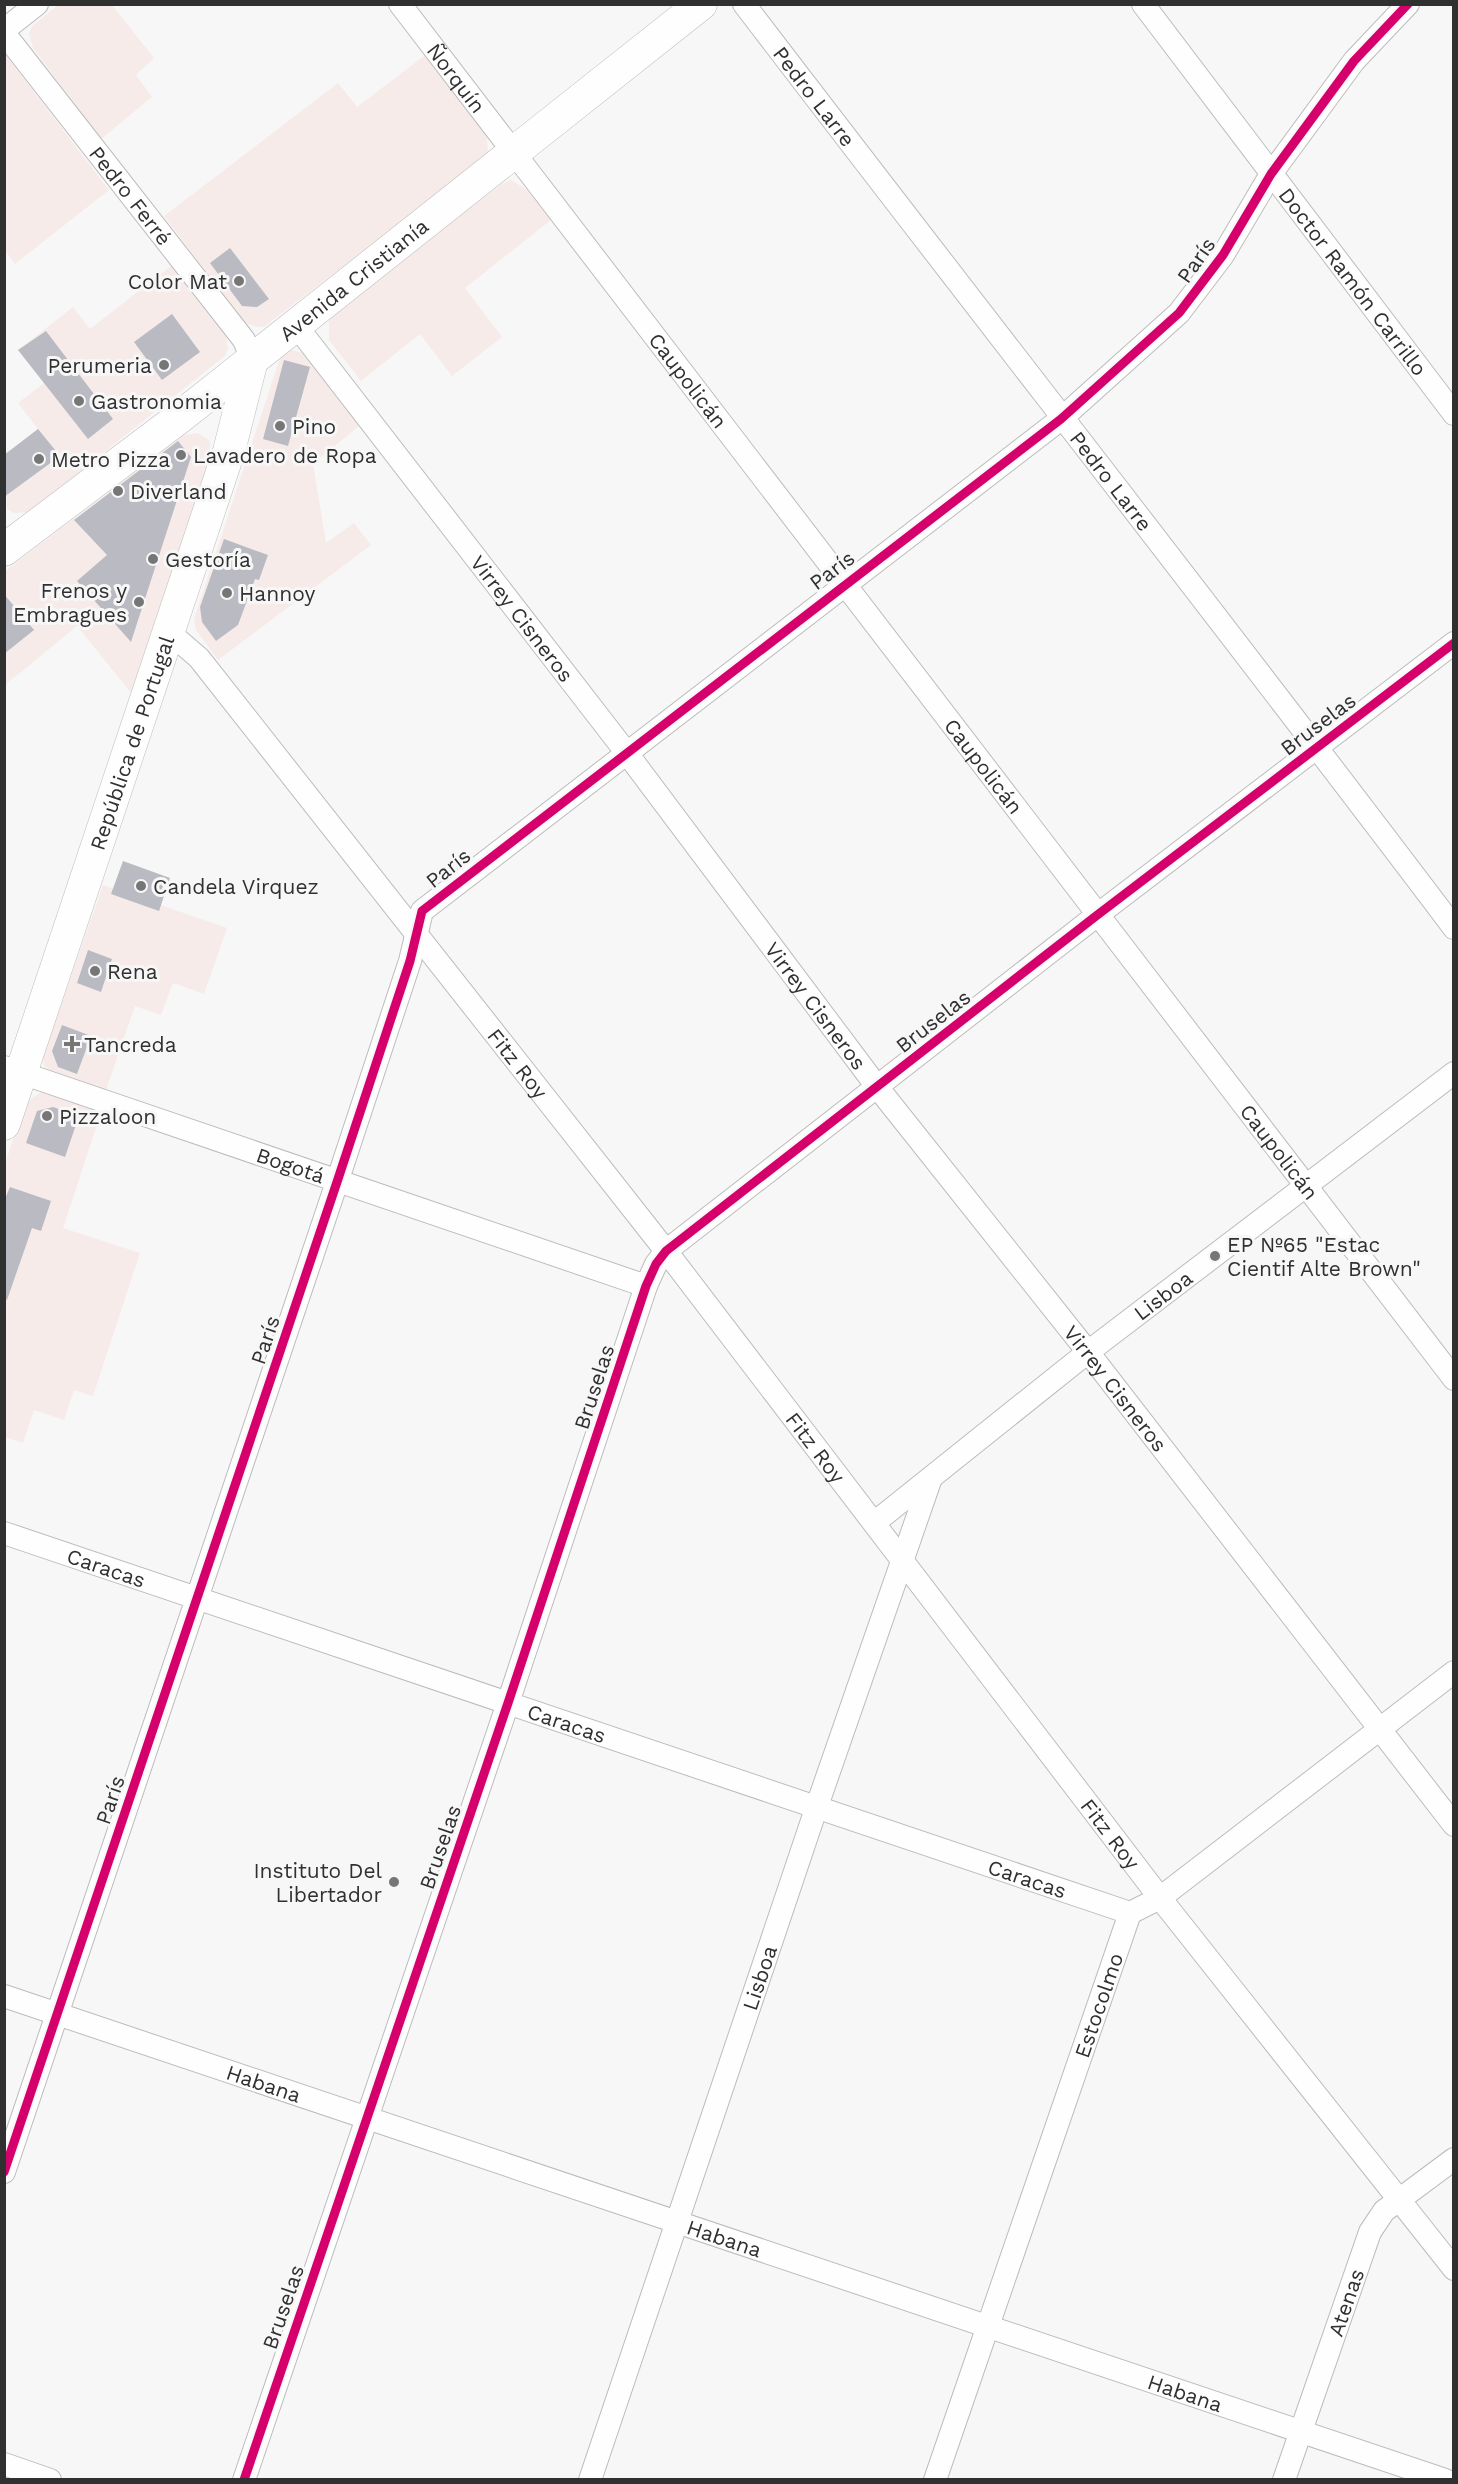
<svg xmlns="http://www.w3.org/2000/svg" width="1458" height="2484" font-family="'Work Sans',sans-serif">
<style>
.commercial{fill:#f6ebe8}
.building{fill:#babac2}
.lines{fill:none;stroke-linecap:round;stroke-linejoin:round}
.street-casing{stroke:#bcbcbd;stroke-width:24}
.secondary-casing{stroke:#bcbcbd;stroke-width:33}
.street{stroke:#fefefe;stroke-width:22}
.secondary{stroke:#fefefe;stroke-width:32}
.cycleway-casing{stroke:#f7f7f8;stroke-width:13}
.cycleway{stroke:#d6006c;stroke-width:9}
.poi-dot{fill:#767677;stroke:#f7f7f8;stroke-width:2}
.labels{text-anchor:middle;dominant-baseline:central;stroke-width:6;stroke-linejoin:round;paint-order:stroke}
.street-label{font-size:21px;fill:#303031;stroke:#f7f7f8}
.poi-label{font-size:21px;fill:#303031;stroke:#f7f7f8;text-anchor:start}
</style>
<rect width="100%" height="100%" fill="#f7f7f8"/>
<path class="commercial" d="M58 5H112L154 58 136 75 152 97 101 139 33 48 29 33 32 26Z
M428 53 486 130 488 151 483 159 265 326 258 327 245 323 164 216 338 83 357 107Z
M5 54 109 190 15 264 5 250Z
M511 180 527 190 551 220 465 288 502 337 452 376 420 334 361 381 329 340V322L332 314 502 184Z
M171 266 226 337 228 348 225 356 29 512 14 513 7 509 5 455 38 429 18 403 44 383 18 350 73 307 90 329Z
M290 350 309 354 365 421 313 464 326 543 354 523 371 545 218 660 196 630 194 619 280 358Z
M198 433 210 441 209 466 132 694 77 626 5 685V571L184 435Z
M103 885 227 928 204 994 173 983 161 1015 135 1006 106 1090 49 1070 44 1066 43 1057Z
M47 1092 102 1110 63 1228 140 1253 93 1396 74 1390 64 1420 34 1410 23 1443 5 1437V1164L25 1103 40 1093Z"/>
<path class="building" d="M230 248 269 299 257 307 242 306 210 263Z
M172 314 200 352 162 380 134 342Z
M46 331 113 419 88 439 18 350Z
M284 360 310 367 288 446 263 439Z
M38 429 60 456 4 497V455Z
M178 441 191 457 131 642 77 581 107 555 74 520Z
M224 539 268 555 259 580 255 579 238 625 216 641 202 622 200 607Z
M4 594 34 630 4 654Z
M123 861 170 878 159 911 111 894Z
M88 950 112 959 101 992 77 983Z
M62 1025 91 1036 77 1074 58 1067 52 1051Z
M53 1107 79 1116 65 1157 26 1143 37 1111Z
M10 1187 51 1201 41 1231 32 1228 7 1300 4 1299V1201Z"/>
<g class="lines">
<defs>
<g id="street">
<path id="s1" d="M400 4 1454 1379"/>
<path id="s2" d="M744 4C980 313 1220 618 1454 928"/>
<path id="s3" d="M1143 4 1454 414"/>
<path d="M4 30 37 4"/>
<path id="s4" d="M4 33 244 340 252 360"/>
<path id="s5" d="M295 324 626 752 878 1088 1088 1352 1454 1825"/>
<path id="s6" d="M170 633 199 658 666 1251 1160 1898 1454 2269"/>
<path id="s7" d="M4 1067 646 1286"/>
<path id="s8" d="M874 1523 1088 1352 1454 1073"/>
<path id="s9" d="M4 1533 1130 1913"/>
<path id="s10" d="M4 1996 1445 2480"/>
<path d="M4 2172 338 1179 410 961 422 911 1061 419 1179 313 1223 255 1271 174 1354 61 1408 4"/>
<path d="M4 2464 50 2480"/>
<path d="M244 2480 508 1703 646 1286 656 1264 666 1251 1096 916 1454 643"/>
<path id="s11" d="M590 2480 817 1806 931 1478"/>
<path id="s12" d="M935 2480 1130 1913 1160 1898 1454 1672"/>
<path id="s13" d="M1284 2480 1370 2232 1384 2211 1454 2159"/>
</g>
<g id="secondary">
<path id="s14" d="M4 550 180 417 701 4"/>
<path id="s15" d="M4 1124 229 451 252 360"/>
</g>
</defs>
<use href="#street" class="street-casing"/>
<use href="#secondary" class="secondary-casing"/>
<use href="#street" class="street"/>
<use href="#secondary" class="secondary"/>
<defs>
<path id="cycleway" d="M4 2172 338 1179 410 961 422 911 1061 419 1179 313 1223 255 1271 174 1354 61 1408 4
M244 2480 508 1703 646 1286 656 1264 666 1251 1096 916 1454 643"/>
</defs>
<use href="#cycleway" class="cycleway-casing"/>
<use href="#cycleway" class="cycleway"/>
</g>
<g class="poi-dot">
<circle cx="239" cy="281" r="6"/>
<circle cx="164" cy="365" r="6"/>
<circle cx="79" cy="401" r="6"/>
<circle cx="280" cy="426" r="6"/>
<circle cx="181" cy="455" r="6"/>
<circle cx="39" cy="459" r="6"/>
<circle cx="118" cy="491" r="6"/>
<circle cx="153" cy="559" r="6"/>
<circle cx="227" cy="593" r="6"/>
<circle cx="139" cy="602" r="6"/>
<circle cx="141" cy="886" r="6"/>
<circle cx="95" cy="971" r="6"/>
<path d="M69 1035h6v6h6v6h-6v6h-6v-6h-6v-6h6z"/>
<circle cx="47" cy="1116" r="6"/>
<circle cx="1215" cy="1256" r="6"/>
<circle cx="394" cy="1882" r="6"/>
</g>
<g class="labels">
<g class="street-label">
<text stroke="none"><textPath href="#s1" startOffset="93">Ñorquín</textPath></text>
<text stroke="none"><textPath href="#s2" startOffset="116">Pedro Larre</textPath></text>
<text stroke="none"><textPath href="#s4" startOffset="206">Pedro Ferré</textPath></text>
<text transform="translate(1196 260) rotate(-55)">París</text>
<text stroke="none"><textPath href="#s14" startOffset="442">Avenida Cristianía</textPath></text>
<text stroke="none"><textPath href="#s3" startOffset="348">Doctor Ramón Carrillo</textPath></text>
<text stroke="none"><textPath href="#s1" startOffset="474">Caupolicán</textPath></text>
<text stroke="none"><textPath href="#s2" startOffset="602">Pedro Larre</textPath></text>
<text transform="translate(832 570) rotate(-37)">París</text>
<text stroke="none"><textPath href="#s5" startOffset="372">Virrey Cisneros</textPath></text>
<text transform="translate(1318 724) rotate(-37)">Bruselas</text>
<text stroke="none"><textPath href="#s15" startOffset="402">República de Portugal</textPath></text>
<text stroke="none"><textPath href="#s1" startOffset="960">Caupolicán</textPath></text>
<text transform="translate(448 868) rotate(-38)">París</text>
<text stroke="none"><textPath href="#s5" startOffset="858">Virrey Cisneros</textPath></text>
<text transform="translate(933 1021) rotate(-38)">Bruselas</text>
<text stroke="none"><textPath href="#s6" startOffset="554">Fitz Roy</textPath></text>
<text stroke="none"><textPath href="#s1" startOffset="1446">Caupolicán</textPath></text>
<text stroke="none"><textPath href="#s7" startOffset="303">Bogotá</textPath></text>
<text stroke="none"><textPath href="#s8" startOffset="368">Lisboa</textPath></text>
<text transform="translate(265 1340) rotate(-71)">París</text>
<text transform="translate(594 1387) rotate(-72)">Bruselas</text>
<text stroke="none"><textPath href="#s5" startOffset="1344">Virrey Cisneros</textPath></text>
<text stroke="none"><textPath href="#s6" startOffset="1040">Fitz Roy</textPath></text>
<text stroke="none"><textPath href="#s9" startOffset="108">Caracas</textPath></text>
<text stroke="none"><textPath href="#s9" startOffset="594">Caracas</textPath></text>
<text transform="translate(110 1800) rotate(-71)">París</text>
<text stroke="none"><textPath href="#s6" startOffset="1526">Fitz Roy</textPath></text>
<text transform="translate(440 1847) rotate(-71)">Bruselas</text>
<text stroke="none"><textPath href="#s9" startOffset="1080">Caracas</textPath></text>
<text stroke="none"><textPath href="#s11" startOffset="530">Lisboa</textPath></text>
<text stroke="none"><textPath href="#s12" startOffset="502">Estocolmo</textPath></text>
<text stroke="none"><textPath href="#s10" startOffset="274">Habana</textPath></text>
<text stroke="none"><textPath href="#s10" startOffset="760">Habana</textPath></text>
<text stroke="none"><textPath href="#s13" startOffset="188">Atenas</textPath></text>
<text transform="translate(283 2307) rotate(-71)">Bruselas</text>
<text stroke="none"><textPath href="#s10" startOffset="1246">Habana</textPath></text>
</g>
<g class="poi-label">
<text x="227" y="281" text-anchor="end">Color Mat</text>
<text x="152" y="365" text-anchor="end">Perumeria</text>
<text x="91" y="401">Gastronomia</text>
<text x="292" y="426">Pino</text>
<text x="193" y="455">Lavadero de Ropa</text>
<text x="51" y="459">Metro Pizza</text>
<text x="130" y="491">Diverland</text>
<text x="165" y="559">Gestoría</text>
<text x="127" y="590" text-anchor="end">Frenos y<tspan x="127" dy="24">Embragues</tspan></text>
<text x="239" y="593">Hannoy</text>
<text x="153" y="886">Candela Virquez</text>
<text x="107" y="971">Rena</text>
<text x="84" y="1044">Tancreda</text>
<text x="59" y="1116">Pizzaloon</text>
<text x="1227" y="1244">EP Nº65 "Estac<tspan x="1227" dy="24">Cientif Alte Brown"</tspan></text>
<text x="382" y="1870" text-anchor="end">Instituto Del<tspan x="382" dy="24">Libertador</tspan></text>
</g>
</g>
<rect width="1458" height="2484" fill="none" stroke="#303031" stroke-width="12"/>
</svg>
